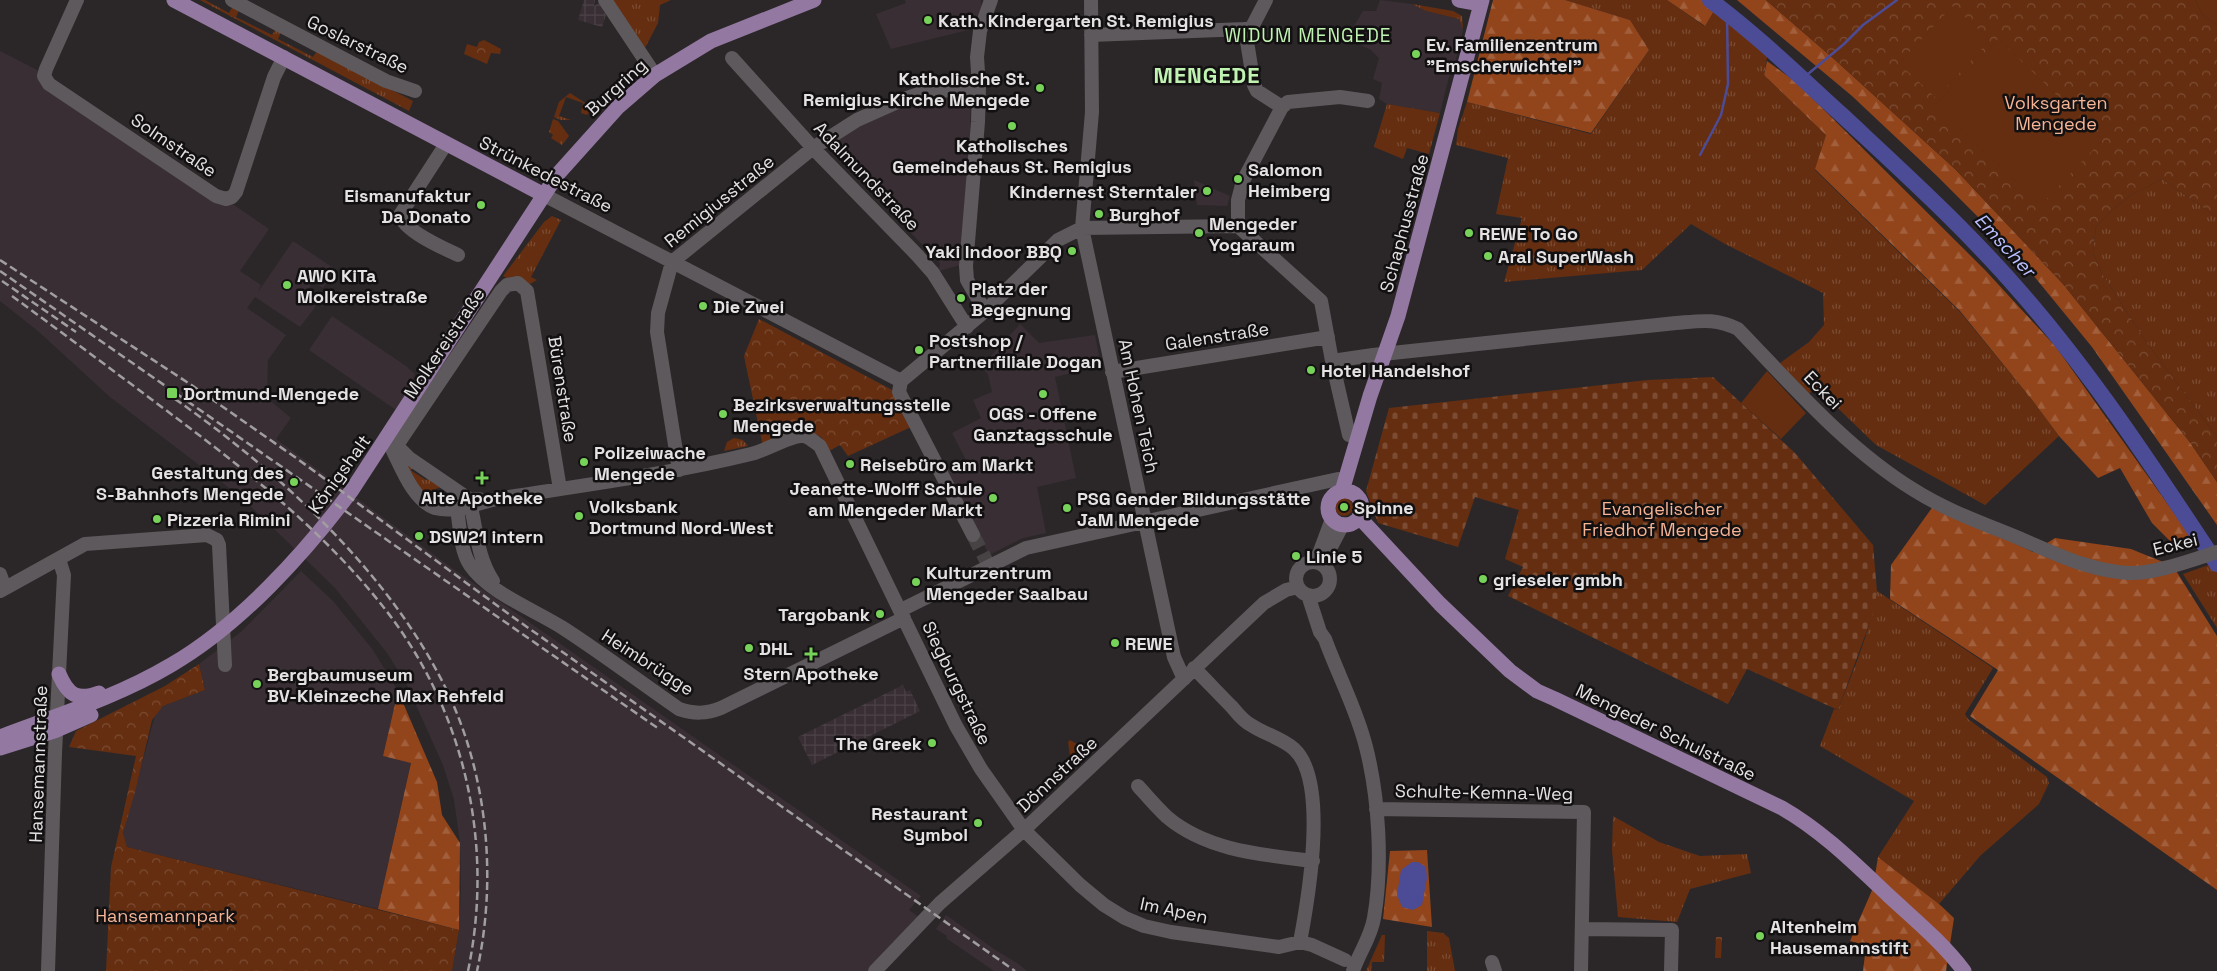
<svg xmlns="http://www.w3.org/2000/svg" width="2217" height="971" font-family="'Space Grotesk',sans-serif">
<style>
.built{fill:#382e34}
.industrial{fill:url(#industrial-grid)}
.grass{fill:url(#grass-tufts)}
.forest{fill:url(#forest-firs)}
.cemetery{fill:url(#cemetery-stones)}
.park{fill:url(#park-crowns)}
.garden{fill:#652e10}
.water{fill:#4c4b95}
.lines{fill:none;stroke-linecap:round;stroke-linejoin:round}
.stream{stroke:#4c4b95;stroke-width:2.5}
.river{stroke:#4c4b95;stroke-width:16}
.minor-tunnel{stroke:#474345;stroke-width:14;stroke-dasharray:14 7;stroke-linecap:butt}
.minor{stroke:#5e595c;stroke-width:14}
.major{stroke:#9378a2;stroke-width:15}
.rail{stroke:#a19ea0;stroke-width:2.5;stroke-dasharray:8 4;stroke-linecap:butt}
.poi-dot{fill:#77d259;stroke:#121011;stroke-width:2}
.labels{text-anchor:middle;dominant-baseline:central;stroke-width:5;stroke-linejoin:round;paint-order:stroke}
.poi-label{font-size:18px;font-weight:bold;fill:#e5e2e4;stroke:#121011;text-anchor:start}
.street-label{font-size:18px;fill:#e5e2e4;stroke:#121011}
.park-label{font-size:18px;fill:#f7b495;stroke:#121011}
.neighbourhood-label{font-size:19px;letter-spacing:1px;fill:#c0f2b1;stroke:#121011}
.water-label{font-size:19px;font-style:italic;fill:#bbc0ff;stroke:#121011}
.district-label{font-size:22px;font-weight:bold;letter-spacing:1px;fill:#c0f2b1;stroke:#121011}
</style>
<defs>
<pattern id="industrial-grid" width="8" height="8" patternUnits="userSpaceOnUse" patternTransform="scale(1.25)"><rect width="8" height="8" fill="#382e34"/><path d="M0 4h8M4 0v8" fill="none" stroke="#4b4248"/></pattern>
<pattern id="grass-tufts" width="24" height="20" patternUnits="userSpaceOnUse" patternTransform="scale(1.25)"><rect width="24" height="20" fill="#652e10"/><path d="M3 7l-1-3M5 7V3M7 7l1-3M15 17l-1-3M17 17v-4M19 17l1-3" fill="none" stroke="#7b4c33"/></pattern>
<pattern id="forest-firs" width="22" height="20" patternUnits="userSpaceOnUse" patternTransform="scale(1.25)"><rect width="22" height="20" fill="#92441b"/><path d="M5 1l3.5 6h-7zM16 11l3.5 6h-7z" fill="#a15f3c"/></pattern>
<pattern id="cemetery-stones" width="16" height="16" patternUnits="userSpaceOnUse" patternTransform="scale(1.25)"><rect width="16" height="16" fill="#652e10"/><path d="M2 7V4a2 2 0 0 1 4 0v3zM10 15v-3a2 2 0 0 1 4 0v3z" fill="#7b4c33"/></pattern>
<pattern id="park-crowns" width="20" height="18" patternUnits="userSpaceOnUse" patternTransform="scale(1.25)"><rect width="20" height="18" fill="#652e10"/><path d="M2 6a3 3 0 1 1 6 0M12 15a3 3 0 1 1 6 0" fill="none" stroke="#7b4c33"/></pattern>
</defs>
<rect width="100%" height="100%" fill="#2b2729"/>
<path class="built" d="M905 0H981V9L972 29 891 49 876 14 906 3Z
M1380 0 1412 4 1426 11 1459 19 1462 23 1463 29 1460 44 1453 70 1451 69 1440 113 1387 104 1379 99 1382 83 1373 79 1379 58 1371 50 1350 40 1354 26 1363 11H1376Z
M0 51 39 71 218 202 234 205 269 229 240 271 261 285 258 292 293 241 335 269 323 288 313 282 303 297 316 306 300 327 255 297 247 308 286 335 268 360 267 398 291 418 276 439 456 571 921 896 909 910 924 921 875 971H452L459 930 461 891 460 843 454 800 443 765 406 683 387 653 335 588 241 497 110 397 38 331 0 301Z
M971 93 970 132 960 265 939 271 940 263 827 146 862 125 921 99Z
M1194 180 1230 196 1227 206 1197 205Z
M332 316 406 366 415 374 399 412 309 350Z
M1020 324 1039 343 1095 335 1101 366 1055 377 1076 478 1037 487 1046 533 1023 538 989 555 946 470 966 460 952 433 981 418 973 400 992 392 988 375 982 366Z
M301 571 333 601 373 650 398 691 383 756 411 762 378 909 127 847 123 834 155 715 163 706 205 690 199 664 242 631Z
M946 915 997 951 1017 963 1027 971H994L946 938 947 936 936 929Z"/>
<path class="industrial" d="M584 0H595L594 6 599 3 606 15 602 27 578 20Z
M903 685 906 692 910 690 920 711 812 765 798 737Z"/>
<path class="grass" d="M200 0H205L229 13 233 6 239 10 236 17 272 35 276 29 281 32 278 39 313 57 317 51 413 101 409 111Z
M611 0H671L660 5 658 23 645 48Z
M1565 0H1667L1704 26 1715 9 1768 52 1764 75 1826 135 1815 170 1960 312 2033 401 2059 436 1985 505 1876 445 1818 389 1805 395 1776 366 1809 342 1824 325 1823 293 1725 244 1691 224 1642 270 1504 282 1522 218 1496 214 1508 158 1456 145 1458 129 1467 102 1591 134 1649 50 1630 20Z
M1412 4 1453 11 1462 16 1463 29 1459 19 1426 11Z
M570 93 593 108 587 115 581 113 583 103 566 97 559 116 571 120H561L554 117 559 102Z
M1387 104 1440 113 1429 154 1407 148 1403 159 1374 147Z
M553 119 558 121 569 136 562 145 551 138 553 135 549 132Z
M2162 179 2217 217V437L2147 343 2101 272 2093 252 2096 227 2112 210 2131 195Z
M552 216 561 220 531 277 537 280 530 284 518 277 507 278 503 276 544 222Z
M734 438 743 440 748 446 724 451 727 442Z
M407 464 415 467 410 470 426 480 432 477 441 487 436 489V495L431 501 425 497 405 466Z
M1335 507a9 9 0 1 1 18 0a9 9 0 1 1-18 0Z
M2217 562V628L2183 574Z
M1877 591 1993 668 1965 714 1968 719 2047 777 2049 783 2039 804 1980 856 1939 904 1878 857 1914 801 1820 746 1834 709 1838 710C1853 671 1870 632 1877 591Z
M1613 816 1659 842 1700 856 1747 854 1751 873 1690 889 1677 922 1618 917 1612 850Z
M1427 931 1443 933 1449 938 1455 971H1427Z
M1382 935H1385L1384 962H1372L1371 971H1366Z"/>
<path class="forest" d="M1493 0H1565L1630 20 1649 50 1591 133 1467 102Z
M1667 0H1703L1715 9 1705 26Z
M1737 0H1766L1834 59 1955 169 2063 284 2189 441 2217 482V525L2092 347 2020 259 1936 175 1852 96Z
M1767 61 1796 82 1985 270 2056 347 2191 537 2178 549 2152 523 2120 468 2098 478 2059 436 2033 401 1960 311 1815 169 1826 135 1764 75Z
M1934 505 2033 552 2055 538 2131 549 2173 566 2217 636V890L1970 716 1998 670 1890 599 1891 565Z
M398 691 437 782 442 815 460 843 459 930 378 909 411 763 383 756Z
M1427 850 1432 927 1383 919 1390 851Z
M1878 857 1939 904 1954 918 1946 971H1863L1866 946 1850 941 1873 888Z"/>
<path class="cemetery" d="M1713 377 1795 453 1873 545 1877 591 1874 611 1838 710 1747 669 1728 704 1508 596 1523 567 1505 559 1519 510 1475 497 1458 547 1378 523 1366 491 1389 408 1648 380Z"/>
<path class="park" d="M1766 0H2195L2203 15 2217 25V217L2162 179 2131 195 2112 210 2096 227 2093 252 2101 272 2147 343 2217 437V482L2189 441 2063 284 1955 169 1834 59Z
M484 40 501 49 500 54 491 53 487 64 464 54 467 44 477 47 479 42Z
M759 319 894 391 911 427 848 456 840 445 829 451 821 437 806 430 763 447 744 356Z
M199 664 205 690 163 706 152 720 135 792 123 833 127 847 459 930 452 971H106L111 867 136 756 69 747 76 731 165 686Z
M1070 740 1086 749 1071 762 1068 742Z
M1716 937H1722L1721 958H1715Z"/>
<path class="garden" d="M2195 0H2217V25L2203 15Z
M1953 6 1990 40 1936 98 1899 63Z
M1998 39 2103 139 2041 205 1935 105Z
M1767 371 1806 413 1781 439 1741 403Z"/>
<path class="water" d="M1412 862H1418L1426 867 1427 878 1422 905 1413 910 1402 907 1397 895 1401 870Z"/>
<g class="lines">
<path class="stream" d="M1802 79 1844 44 1863 25 1897 0
M1700 155 1721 115 1728 84 1727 13"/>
<path class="river" d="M1710 0C1757 35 1800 77 1843 116 1905 174 1967 230 2022 294 2095 378 2156 472 2217 564"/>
<path class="minor-tunnel" d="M973 535 989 566"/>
<path class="minor" d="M77 0 46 69 44 76 49 84 216 196 226 199 232 197 236 192 274 77 284 57
M232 0 386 81 415 91
M605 0 655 75
M1091 0 1092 112 1082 228 1174 657 1184 679
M1245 29 1254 85 1257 91 1282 107
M1091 35 1245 29 1252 27 1266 0
M732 58 813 148 918 256 933 273 967 327
M446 144 400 215C404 231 443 248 458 255
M544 195 901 381
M1238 226V200L1243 181 1282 107 1288 102 1340 97 1368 101
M985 311 967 280 966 266 978 122 979 87 977 57 980 31 991 0
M1332 361 1373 355 1676 323C1701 321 1715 318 1738 329 1793 386 1846 448 1914 490 1947 511 1985 524 2021 539 2056 554 2090 571 2129 573 2154 574 2192 560 2217 552
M1112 372 1328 337
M901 381 985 311 1058 240 1082 228 1238 226 1321 301 1332 361 1349 435
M901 381 899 392 973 535
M397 446 409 458 469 499H479
M679 470 657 332 658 313 672 262 813 148 857 120 904 99 922 93 979 87
M560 489 527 291 518 283 507 285 501 291 393 451C402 469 414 501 435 508 458 514 480 501 502 498 585 485 669 474 751 454 765 451 790 436 801 436 808 435 814 442 820 446L956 726 981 769 1024 830 1080 885 1104 905 1125 918 1144 926 1171 932 1279 947 1300 942 1312 945 1345 960
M469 499C477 528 476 555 493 581
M457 509C460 526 460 550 470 565 489 593 535 610 563 628 603 654 640 682 679 709 694 714 706 714 721 708L904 618
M1332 545 1343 524
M1313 562 1319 554 1332 519
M1296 579a17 17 0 1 1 34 0a17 17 0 1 1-34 0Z
M0 574 5 588
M0 591 85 544 207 535 217 540 219 545 225 665
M1308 595 1320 632 1325 639C1338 675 1357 710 1366 747 1379 798 1383 866 1374 918 1371 937 1359 953 1353 971
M901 610 1026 548 1338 479
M1194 668C1207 681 1219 694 1232 707 1237 713 1243 721 1251 725 1264 734 1282 738 1294 749 1329 781 1308 900 1300 942
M1138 786C1147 796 1157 808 1167 817 1207 851 1264 855 1313 861
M1376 809 1584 812 1581 971
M1582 929 1672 930 1671 971
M1492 962 1495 971
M48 971 55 753 64 575 59 559
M875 971 940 903 1026 828 1264 603 1286 590 1298 587"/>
<path class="major" d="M174 0 544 195
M1459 0 1481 4
M1342 491 1370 396 1398 316 1482 0
M1328 508a17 17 0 1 1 34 0a17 17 0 1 1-34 0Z
M1359 517 1440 604 1510 671 1537 691 1555 699 1782 808C1822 831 1854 863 1888 895 1915 920 1942 942 1964 971
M59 674C68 695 77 701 99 693
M0 737C58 715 117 697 171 665 240 625 305 553 352 490L557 175 618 107 655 75 711 41 814 0
M0 748 57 730 91 715"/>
<path class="rail" d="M0 260 193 386 299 460 510 615 1015 971
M0 271 659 729
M2 281 76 332
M12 296C65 335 118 374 171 414 246 470 322 530 381 604 464 707 495 842 468 971
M175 399C282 474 392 575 448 693 488 778 497 880 477 971"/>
</g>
<g class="poi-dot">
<circle cx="928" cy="20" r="5"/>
<circle cx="1416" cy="54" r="5"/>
<circle cx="1040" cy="88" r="5"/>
<circle cx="1012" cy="126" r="5"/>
<circle cx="1238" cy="179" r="5"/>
<circle cx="1207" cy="191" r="5"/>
<circle cx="481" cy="205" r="5"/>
<circle cx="1099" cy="214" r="5"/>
<circle cx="1199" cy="233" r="5"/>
<circle cx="1469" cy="233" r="5"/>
<circle cx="1072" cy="251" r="5"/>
<circle cx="1488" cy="256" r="5"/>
<circle cx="287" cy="285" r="5"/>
<circle cx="961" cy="298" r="5"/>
<circle cx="703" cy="306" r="5"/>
<circle cx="919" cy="350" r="5"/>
<circle cx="1311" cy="370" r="5"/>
<rect x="166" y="387" width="12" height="12" rx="2.5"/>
<circle cx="1043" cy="394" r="5"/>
<circle cx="723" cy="414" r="5"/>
<circle cx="584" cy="462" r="5"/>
<circle cx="850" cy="464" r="5"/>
<path d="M479.5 470.5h5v5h5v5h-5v5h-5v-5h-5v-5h5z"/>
<circle cx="294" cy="482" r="5"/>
<circle cx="993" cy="498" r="5"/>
<circle cx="1344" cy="507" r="5"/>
<circle cx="1067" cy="508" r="5"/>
<circle cx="579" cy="516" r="5"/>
<circle cx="157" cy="519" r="5"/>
<circle cx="419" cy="536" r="5"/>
<circle cx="1296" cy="556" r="5"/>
<circle cx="1483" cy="579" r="5"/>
<circle cx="916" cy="582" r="5"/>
<circle cx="880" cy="614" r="5"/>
<circle cx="1115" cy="643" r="5"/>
<circle cx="749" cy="648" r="5"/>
<path d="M808.5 646.5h5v5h5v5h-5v5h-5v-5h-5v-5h5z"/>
<circle cx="257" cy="684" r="5"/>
<circle cx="932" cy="743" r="5"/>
<circle cx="978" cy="823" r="5"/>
<circle cx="1760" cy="936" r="5"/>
</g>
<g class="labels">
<g class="poi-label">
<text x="938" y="20">Kath. Kindergarten St. Remigius</text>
<text x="1426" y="44">Ev. Familienzentrum<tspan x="1426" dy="21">"Emscherwichtel"</tspan></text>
<text x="1030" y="78" text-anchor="end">Katholische St.<tspan x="1030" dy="21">Remigius-Kirche Mengede</tspan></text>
<text x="1012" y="145" text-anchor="middle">Katholisches<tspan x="1012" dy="21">Gemeindehaus St. Remigius</tspan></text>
<text x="1248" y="169">Salomon<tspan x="1248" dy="21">Heimberg</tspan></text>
<text x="1197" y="191" text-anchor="end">Kindernest Sterntaler</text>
<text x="471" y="195" text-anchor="end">Eismanufaktur<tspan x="471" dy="21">Da Donato</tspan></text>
<text x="1109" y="214">Burghof</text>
<text x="1209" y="223">Mengeder<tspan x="1209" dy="21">Yogaraum</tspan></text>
<text x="1479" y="233">REWE To Go</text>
<text x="1062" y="251" text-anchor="end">Yaki Indoor BBQ</text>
<text x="1498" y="256">Aral SuperWash</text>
<text x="297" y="275">AWO KiTa<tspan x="297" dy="21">Molkereistraße</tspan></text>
<text x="971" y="288">Platz der<tspan x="971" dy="21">Begegnung</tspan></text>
<text x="713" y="306">Die Zwei</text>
<text x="929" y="340">Postshop /<tspan x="929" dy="21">Partnerfiliale Dogan</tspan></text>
<text x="1321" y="370">Hotel Handelshof</text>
<text x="183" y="393">Dortmund-Mengede</text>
<text x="733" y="404">Bezirksverwaltungsstelle<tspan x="733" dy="21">Mengede</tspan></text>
<text x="1043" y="413" text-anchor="middle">OGS - Offene<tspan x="1043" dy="21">Ganztagsschule</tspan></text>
<text x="594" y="452">Polizeiwache<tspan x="594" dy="21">Mengede</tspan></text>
<text x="860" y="464">Reisebüro am Markt</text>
<text x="284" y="472" text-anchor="end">Gestaltung des<tspan x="284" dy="21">S-Bahnhofs Mengede</tspan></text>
<text x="983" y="488" text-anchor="end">Jeanette-Wolff Schule<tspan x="983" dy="21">am Mengeder Markt</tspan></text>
<text x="482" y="497" text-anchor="middle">Alte Apotheke</text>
<text x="1077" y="498">PSG Gender Bildungsstätte<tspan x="1077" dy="21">JaM Mengede</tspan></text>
<text x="589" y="506">Volksbank<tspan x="589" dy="21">Dortmund Nord-West</tspan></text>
<text x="1354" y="507">Spinne</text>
<text x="167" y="519">Pizzeria Rimini</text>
<text x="429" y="536">DSW21 intern</text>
<text x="1306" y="556">Linie 5</text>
<text x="926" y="572">Kulturzentrum<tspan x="926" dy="21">Mengeder Saalbau</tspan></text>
<text x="1493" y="579">grieseler gmbh</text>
<text x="870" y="614" text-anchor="end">Targobank</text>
<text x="1125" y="643">REWE</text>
<text x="759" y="648">DHL</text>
<text x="811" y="673" text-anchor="middle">Stern Apotheke</text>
<text x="267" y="674">Bergbaumuseum<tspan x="267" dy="21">BV-Kleinzeche Max Rehfeld</tspan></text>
<text x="922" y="743" text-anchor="end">The Greek</text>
<text x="968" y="813" text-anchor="end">Restaurant<tspan x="968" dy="21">Symbol</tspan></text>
<text x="1770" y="926">Altenheim<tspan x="1770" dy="21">Hausemannstift</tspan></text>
</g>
<g class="street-label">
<text transform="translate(358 44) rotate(26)">Goslarstraße</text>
<text transform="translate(616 87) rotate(-42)">Burgring</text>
<text transform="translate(174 145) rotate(34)">Solmstraße</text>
<text transform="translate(546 174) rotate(27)">Strünkedestraße</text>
<text transform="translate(867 176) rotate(46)">Adalmundstraße</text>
<text transform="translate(719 201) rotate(-39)">Remigiusstraße</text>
<text transform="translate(1404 223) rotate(-75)">Schaphusstraße</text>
<text transform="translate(1217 336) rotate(-9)">Galenstraße</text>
<text transform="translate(444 343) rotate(-56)">Molkereistraße</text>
<text transform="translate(563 389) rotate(81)">Bürenstraße</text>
<text transform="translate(1823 390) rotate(46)">Eckei</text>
<text transform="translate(1139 406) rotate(78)">Am Hohen Teich</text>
<text transform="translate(339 474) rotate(-54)">Königshalt</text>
<text transform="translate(2175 544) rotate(-14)">Eckei</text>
<text transform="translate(648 662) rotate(33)">Heimbrügge</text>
<text transform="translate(957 683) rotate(64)">Siegburgstraße</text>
<text transform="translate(1666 732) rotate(26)">Mengeder Schulstraße</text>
<text transform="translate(38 764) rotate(-88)">Hansemannstraße</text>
<text transform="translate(1057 774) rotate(-43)">Dönnstraße</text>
<text transform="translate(1484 792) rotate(1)">Schulte-Kemna-Weg</text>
<text transform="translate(1174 910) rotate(12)">Im Apen</text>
</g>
<g class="park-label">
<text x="2056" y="102">Volksgarten<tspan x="2056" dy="21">Mengede</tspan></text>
<text x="1662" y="508">Evangelischer<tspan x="1662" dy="21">Friedhof Mengede</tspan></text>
<text x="165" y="915">Hansemannpark</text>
</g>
<g class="neighbourhood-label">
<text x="1308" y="35">WIDUM MENGEDE</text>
</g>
<g class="water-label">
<text transform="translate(2005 245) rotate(47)">Emscher</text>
</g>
<g class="district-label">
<text x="1207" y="75">MENGEDE</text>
</g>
</g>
</svg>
